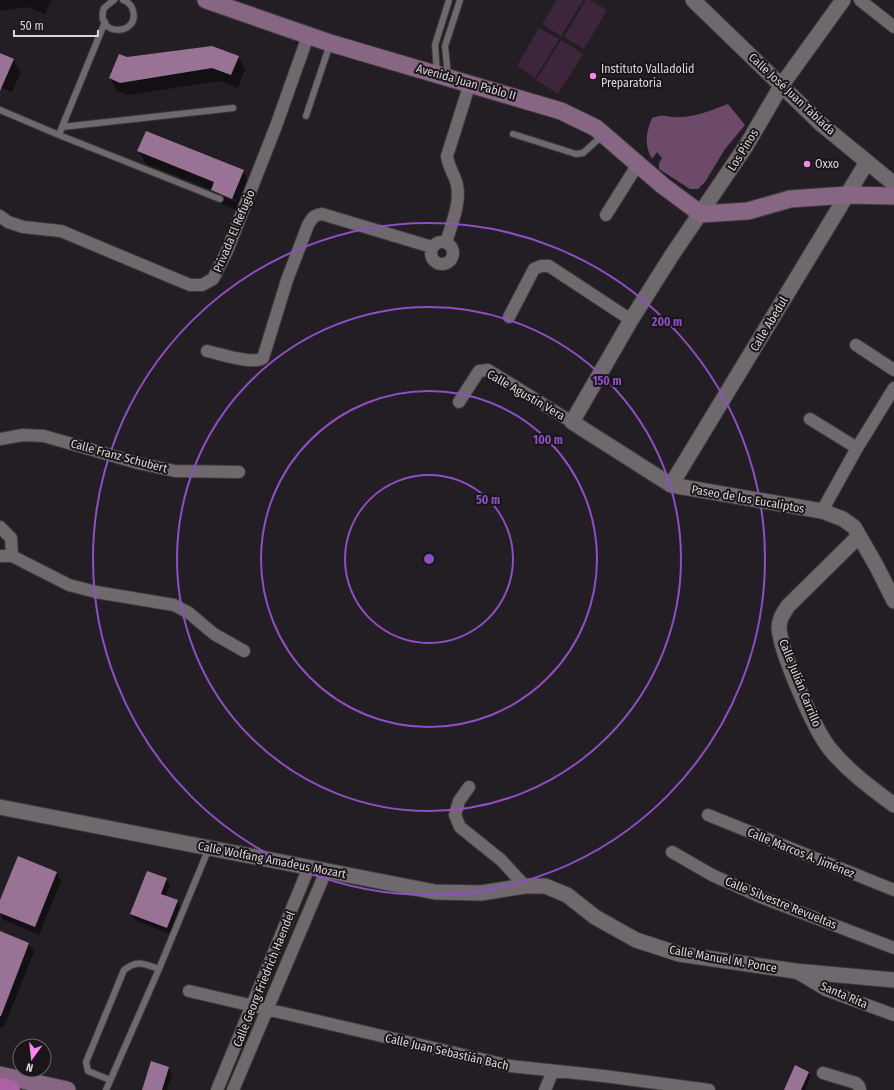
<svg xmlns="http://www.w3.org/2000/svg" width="894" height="1090" font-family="'Fira Sans Condensed',sans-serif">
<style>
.green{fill:#3d253b}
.water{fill:#6d4a6a}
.shadow{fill:#0007;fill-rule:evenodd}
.building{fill:#997395}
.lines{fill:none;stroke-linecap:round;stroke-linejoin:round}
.service-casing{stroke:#3e393d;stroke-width:8}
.minor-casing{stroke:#3e393d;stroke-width:14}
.tertiary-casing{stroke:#3e393d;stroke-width:17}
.secondary-casing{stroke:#3e393d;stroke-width:19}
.trunk-casing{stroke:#3e393d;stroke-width:22}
.service{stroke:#6f696e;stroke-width:6}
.minor{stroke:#6f696e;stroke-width:12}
.tertiary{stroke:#6f696e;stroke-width:15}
.secondary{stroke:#866683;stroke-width:17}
.trunk{stroke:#ac61a7;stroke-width:20}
.ring{fill:none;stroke:#8e4ec4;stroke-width:2}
.poi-dot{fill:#f688ed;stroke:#1a1519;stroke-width:1.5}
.labels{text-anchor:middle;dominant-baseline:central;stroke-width:4;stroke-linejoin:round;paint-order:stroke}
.poi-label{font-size:12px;fill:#d8d4d7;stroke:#1a1519;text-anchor:start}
.street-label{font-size:12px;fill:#d8d4d7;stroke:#1a1519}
.centre{fill:#8e4ec4;stroke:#1a1519;stroke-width:2}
.ring-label{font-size:12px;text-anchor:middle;font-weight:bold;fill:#8e4ec4;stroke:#1a1519;stroke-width:4;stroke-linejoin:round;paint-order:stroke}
</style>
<rect width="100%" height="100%" fill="#231e23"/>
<path class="green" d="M557 0H583L561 36 542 24Z
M586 0H590L607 10 584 49 564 37Z
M539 28 559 39 535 78 517 66Z
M561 40 583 54 558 94 536 80Z"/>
<path class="water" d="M728 104 745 125 725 149 705 182 698 189H690L659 169V163L662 158 657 152 652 159C644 145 646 133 652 118 666 113 667 118 679 117 696 117 712 110 728 104Z"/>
<path class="shadow" d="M0 0H51L45 14 26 7 0 11Z
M0 54 13 59 21 72 12 92 0 87Z
M238 57 245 69 238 88 220 81 128 95 117 91 110 78 127 58Z
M138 151 243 171 250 184 239 211 219 203 212 190 146 164ZM220 193 237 200 236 202 220 195Z
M57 873 61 881 39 935 2 919 0 903Z
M166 879 170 885 165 897 177 901 180 907 170 934 135 920 131 914Z
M0 933 29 944 34 952 4 1027H0Z
M168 1067 172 1074 167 1090H143Z
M808 1073 811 1076 805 1090H785Z"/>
<path class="building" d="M212 46 239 56 231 75 212 68 120 83 109 78 119 54 127 57Z
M0 53 14 59 0 91Z
M146 131 244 170 232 199 211 190 214 182 137 151Z
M18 856 57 872 35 927 0 913V900Z
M147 871 167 878 161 894 178 900 167 928 130 914Z
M0 931 29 943 1 1016H0Z
M151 1061 169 1067 162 1090H142Z
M795 1065 809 1072 801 1090H784Z"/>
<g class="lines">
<defs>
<path id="service" d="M114 0 104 8C94 37 140 36 133 11 132 5 128 2 123 0
M437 72 435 45 449 0
M448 76 445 46 460 0
M0 110 59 135 62 127 233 108
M306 116 330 44
M62 127 105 22
M513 134 576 154 583 153 602 136
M59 135 220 199
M110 1080 88 1071 86 1062 124 970C138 959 144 964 159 969
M106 1090 159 969 209 848"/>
<path id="minor" d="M860 0 894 27
M606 215 638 164
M0 216 8 222 23 227 61 231 190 285H202L213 279 227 251 276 126 308 36
M431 253a11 11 0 1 1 22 0a11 11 0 1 1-22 0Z
M446 243C451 225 461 203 457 185 455 175 448 167 447 156L470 83
M509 317 534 269 541 266H549L631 320
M856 345 894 370
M207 351C220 354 253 365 263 358L287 280 308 225C312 218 314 215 322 214L432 247
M459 402 479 371 488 370 572 422
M810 419 857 448
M0 439 23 435 44 436 138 463 175 471 239 472
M822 511 857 448 894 388
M0 527 11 538 12 556
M0 556H12L69 585 96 592 174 605 189 613 214 634 244 651
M469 787 459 801 455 815 460 827 501 860 525 886
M708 815 894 890
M672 852 712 875 763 898 894 948
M796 972 826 990 894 1015
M189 991 510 1066 604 1076 709 1090
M823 1073 856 1083 859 1086 860 1090
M217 1090 309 867
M233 1090 326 871
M545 1090 553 1071"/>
<path id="tertiary" d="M693 0 821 124 894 184
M843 0 781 86 746 146 672 255 631 320 572 422 671 485 822 511 843 519 854 527 877 567 894 601
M671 485 867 162
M859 536 788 606C783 614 779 619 779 628 781 653 814 729 830 749 848 771 871 788 894 805
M0 807 435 892 481 893 525 886H545L567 895 595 917 636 940 679 954 795 971 894 980"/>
<path id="secondary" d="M206 0 330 43 561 111 596 128 662 185 701 214 748 211 790 199 847 195 894 196
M0 1075 67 1090"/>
<path id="trunk" d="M0 1088 10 1090"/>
</defs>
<use href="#service" class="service-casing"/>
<use href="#minor" class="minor-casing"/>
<use href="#tertiary" class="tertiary-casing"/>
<use href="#secondary" class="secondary-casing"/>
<use href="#trunk" class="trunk-casing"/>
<use href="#service" class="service"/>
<use href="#minor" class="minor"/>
<use href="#tertiary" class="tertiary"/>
<use href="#secondary" class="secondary"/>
<use href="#trunk" class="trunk"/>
</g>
<g class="ring">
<circle cx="429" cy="559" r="84"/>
<circle cx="429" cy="559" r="168"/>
<circle cx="429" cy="559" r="252"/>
<circle cx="429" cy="559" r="336"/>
</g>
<g class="poi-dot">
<circle cx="593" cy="76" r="4"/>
<circle cx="807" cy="164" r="4"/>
</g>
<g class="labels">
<g class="poi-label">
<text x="601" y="69">Instituto Valladolid<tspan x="601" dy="14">Preparatoria</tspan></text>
<text x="815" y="164">Oxxo</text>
</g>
<g class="street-label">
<text transform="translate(466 82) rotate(16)">Avenida Juan Pablo II</text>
<text transform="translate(792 94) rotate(43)">Calle José Juan Tablada</text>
<text transform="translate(743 150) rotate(-58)">Los Pinos</text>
<text transform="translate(234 231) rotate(-67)">Privada El Refugio</text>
<text transform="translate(769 324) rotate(-59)">Calle Abedul</text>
<text transform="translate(526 395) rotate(30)">Calle Agustín Vera</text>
<text transform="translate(119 456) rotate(15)">Calle Franz Schubert</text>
<text transform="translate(748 499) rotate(10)">Paseo de los Eucaliptos</text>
<text transform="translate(800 683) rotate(68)">Calle Julián Carrillo</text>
<text transform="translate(801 853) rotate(22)">Calle Marcos A. Jiménez</text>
<text transform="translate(272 860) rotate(11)">Calle Wolfang Amadeus Mozart</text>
<text transform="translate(781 903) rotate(22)">Calle Silvestre Revueltas</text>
<text transform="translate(723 959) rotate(10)">Calle Manuel M. Ponce</text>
<text transform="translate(264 979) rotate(-68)">Calle Georg Friedrich Haendel</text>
<text transform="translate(844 995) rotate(23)">Santa Rita</text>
<text transform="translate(447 1052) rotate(13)">Calle Juan Sebastián Bach</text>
</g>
</g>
<circle cx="429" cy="559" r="6" class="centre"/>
<g class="ring-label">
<text x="667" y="326">200 m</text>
<text x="607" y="385">150 m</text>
<text x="548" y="444">100 m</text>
<text x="488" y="504">50 m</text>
</g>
<g transform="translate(32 1058) rotate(195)"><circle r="19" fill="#1a1519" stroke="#666165"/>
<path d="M0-3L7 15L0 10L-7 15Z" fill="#f688ed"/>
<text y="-6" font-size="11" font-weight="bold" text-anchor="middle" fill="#d8d4d7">N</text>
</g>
<path d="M14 30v6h84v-6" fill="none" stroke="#d8d4d7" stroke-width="2"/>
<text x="20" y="30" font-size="12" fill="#d8d4d7" stroke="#1a1519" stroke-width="3" paint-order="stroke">50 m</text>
</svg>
